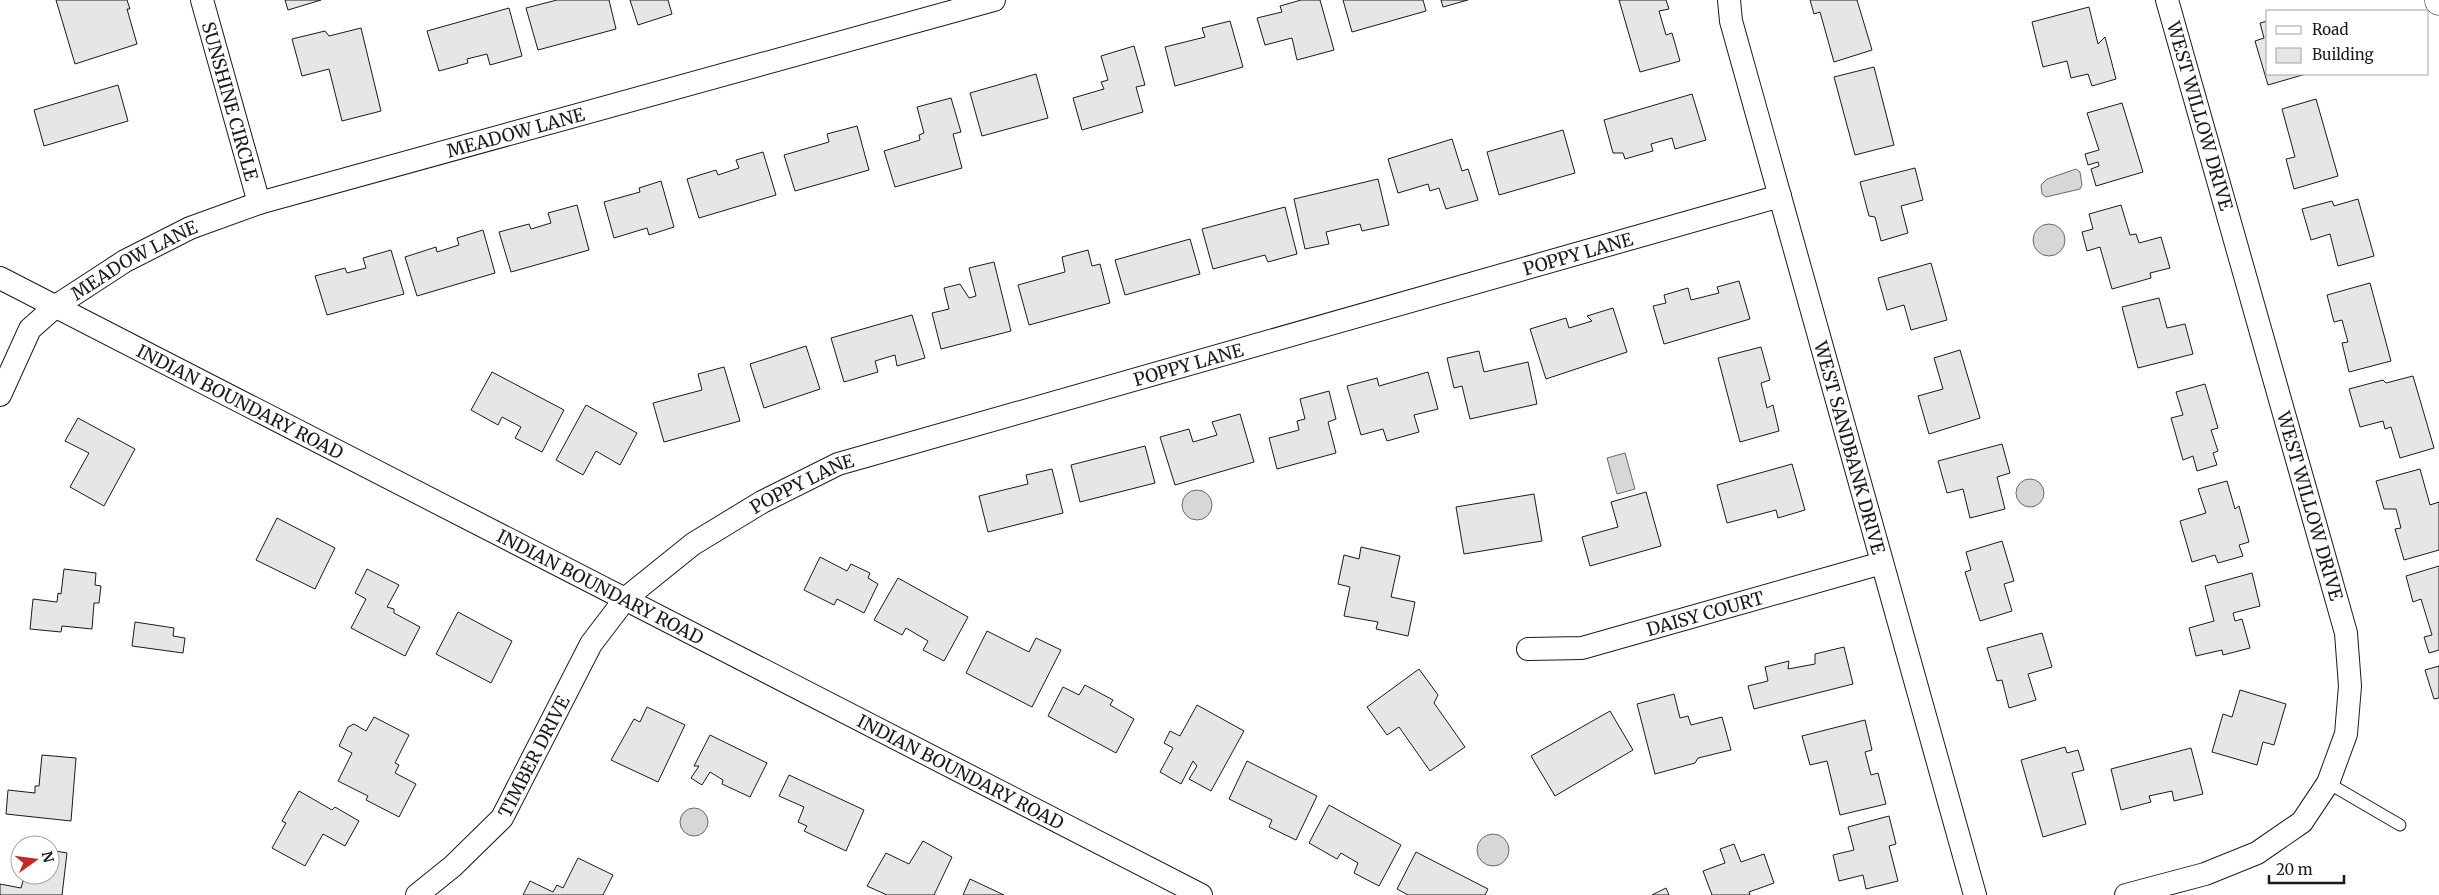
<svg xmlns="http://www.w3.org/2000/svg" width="2439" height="895" font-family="Merriweather,serif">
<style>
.water{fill:#d7d7d7;stroke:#6a6a6a}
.building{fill:#e6e6e6;stroke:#1a1a1a}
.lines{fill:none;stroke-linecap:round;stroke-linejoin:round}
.service-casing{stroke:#1a1a1a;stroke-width:13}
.minor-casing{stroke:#1a1a1a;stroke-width:24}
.primary-casing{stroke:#1a1a1a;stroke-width:29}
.service{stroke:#fff;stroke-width:11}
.minor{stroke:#fff;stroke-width:22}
.primary{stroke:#fff;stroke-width:28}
.labels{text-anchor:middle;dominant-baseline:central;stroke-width:4;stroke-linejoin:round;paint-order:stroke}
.street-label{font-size:18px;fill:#1a1a1a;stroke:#fff}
</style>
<rect width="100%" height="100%" fill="#fff"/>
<path class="water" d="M2076 169 2080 172 2082 185 2080 189 2046 197 2042 194 2041 185 2047 179Z
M2033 240a16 16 0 1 1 32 0a16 16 0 1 1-32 0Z
M1625 453 1635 489 1617 494 1607 458Z
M2016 493a14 14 0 1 1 28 0a14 14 0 1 1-28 0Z
M1182 505a15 15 0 1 1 30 0a15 15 0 1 1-30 0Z
M680 822a14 14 0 1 1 28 0a14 14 0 1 1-28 0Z
M1477 850a16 16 0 1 1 32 0a16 16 0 1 1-32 0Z"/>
<path class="building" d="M56 0H127L130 9H127L137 44 75 64Z
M285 0H321L288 10Z
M557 0H609L616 29 538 50 526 8Z
M630 0H668L672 14 638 25Z
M1301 0H1320L1334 50 1297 60 1292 38 1265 45 1257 18 1282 12 1280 6Z
M1343 0H1423L1426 11 1352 32Z
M1441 0H1468L1443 7Z
M1619 0H1666L1669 9 1659 11 1666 35 1672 33 1680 61 1640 72Z
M1810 0H1857L1872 50 1834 62 1820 12 1814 14Z
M2089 7 2098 44 2105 37 2116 79 2092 86 2088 74 2071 78 2067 61 2043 67 2032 22Z
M509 8 522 56 490 65 487 54 467 59 468 63 439 71 427 31Z
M1230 21 1243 67 1175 86 1165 47 1205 37 1202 28Z
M2268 21V74H2306L2268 85 2255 41 2264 38 2260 23Z
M361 28 381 111 342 121 329 69 302 76 292 39 325 31 329 36Z
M1134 46 1145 85 1136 87 1143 112 1082 130 1073 98 1104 89 1101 82 1108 80 1101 56Z
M1874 67 1894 145 1855 155 1834 77Z
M1036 74 1048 118 982 136 970 93Z
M118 85 128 121 44 146 34 110Z
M1692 94 1706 140 1675 149 1672 138 1651 144 1653 151 1625 159 1623 153H1613L1604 120Z
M951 98 961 132 953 134 962 168 895 187 884 151 920 140 919 135 924 133 917 107Z
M2316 99 2338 176 2294 189 2286 159 2295 157 2282 109Z
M2122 103 2143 172 2096 186 2091 169 2099 166 2098 162 2088 165 2085 154 2099 150 2087 113Z
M857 126 869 170 795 191 784 155 829 142 827 134Z
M1563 130 1575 173 1499 195 1487 152Z
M1452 139 1462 171 1468 169 1478 200 1446 209 1439 188 1430 191 1428 184 1398 193 1388 159Z
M763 152 776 195 699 218 687 179 716 170 718 175 739 168 736 160Z
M1915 168 1923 200 1901 206 1908 233 1881 241 1875 217 1869 216 1860 182Z
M1378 179 1389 225 1362 231 1360 224 1326 232 1329 244 1305 249 1294 199Z
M661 181 674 227 649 235 647 228 614 238 604 202 640 192 639 188Z
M2358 199 2374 256 2338 266 2330 234 2311 240 2302 209 2332 201 2334 206Z
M577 205 589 250 511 272 499 232 529 224 531 229 551 223 548 213Z
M2121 205 2130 235 2136 234 2139 243 2161 237 2170 268 2150 273 2151 278 2112 289 2100 247 2087 251 2082 232 2093 229 2089 214Z
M1285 207 1297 254 1268 262 1265 255 1213 269 1202 229Z
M483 230 495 273 417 296 405 257 436 247 437 252 459 245 457 238Z
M1190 239 1200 274 1125 295 1115 260Z
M391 250 404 294 327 315 315 276 345 268 347 273 366 268 363 258Z
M1088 250 1092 266 1100 264 1110 303 1029 325 1018 285 1065 272 1062 257Z
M994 262 1011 331 941 349 932 313 949 309 944 288 960 284 969 298 976 296 969 268Z
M1931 263 1947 320 1911 330 1904 305 1887 310 1878 278Z
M1739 281 1750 319 1664 344 1653 306 1666 303 1664 295 1688 288 1691 300 1719 293 1717 287Z
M2370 283 2391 361 2349 372 2342 343 2348 342 2342 320 2334 322 2327 295Z
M2159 298 2167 328 2185 324 2193 354 2138 368 2122 307Z
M1613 308 1627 352 1546 379 1530 329 1566 318 1569 328 1592 321 1587 316Z
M912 315 925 358 897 366 895 355 875 361 878 372 844 382 831 338Z
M806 346 820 389 764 408 750 364Z
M1761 347 1770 380 1761 383 1767 408 1773 405 1779 431 1740 442 1718 358Z
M1960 350 1980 418 1929 434 1918 396 1943 389 1934 358Z
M1479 351 1484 372 1528 362 1537 404 1470 419 1462 386 1454 388 1447 358Z
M724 367 740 421 664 442 653 403 702 390 698 374Z
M492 372 564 410 542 452 515 438 521 427 502 417 498 425 471 410Z
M1428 372 1438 409 1414 415 1419 432 1387 441 1383 429 1361 435 1347 386 1377 378 1379 386Z
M2413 376 2434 448 2400 458 2391 427 2385 429 2383 421 2360 427 2349 389 2383 380 2386 383Z
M2205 384 2218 428 2211 430 2218 451 2213 453 2217 465 2197 471 2193 456 2183 460 2171 418 2183 415 2176 392Z
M1329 391 1336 419 1328 422 1336 453 1277 469 1269 438 1299 430 1297 421 1305 419 1300 399Z
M586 405 637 433 620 465 596 451 583 475 556 460Z
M1240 414 1254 462 1175 485 1160 437 1189 429 1193 442 1217 435 1212 422Z
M78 418 135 449 104 506 70 487 89 453 65 441Z
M2002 444 2010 473 1997 477 2005 509 1970 518 1963 489 1947 493 1938 461Z
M1145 446 1155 483 1080 502 1071 465Z
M1792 464 1805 510 1778 518 1776 510 1727 523 1717 485Z
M1052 469 1063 513 988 532 979 496 1028 484 1026 475Z
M2420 469 2430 505 2439 502V550L2404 560 2395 529 2401 528 2396 509H2384L2376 481Z
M2227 481 2235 509 2239 506 2249 542 2239 545 2243 556 2218 563 2215 555 2192 562 2180 521 2206 513 2198 489Z
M1646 492 1661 546 1590 566 1582 537 1618 527 1611 502Z
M1534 494 1542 541 1464 554 1456 507Z
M277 518 335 548 315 589 256 560Z
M2002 541 2014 581 2004 584 2012 611 1980 621 1965 572 1971 570 1966 552Z
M1361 547 1400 556 1391 597 1415 602 1408 636 1376 629 1378 622 1344 616 1350 587 1338 584 1344 555 1359 559Z
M820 557 847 571 851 564 870 573 868 578 878 584 864 613 837 599 834 605 804 590Z
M2439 566V650L2429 653 2424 637 2432 635 2421 599 2413 602 2406 576Z
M64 569 96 573 95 585 101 586 99 603H94L92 629 62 626 61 632 30 629 33 599 57 602 58 593 61 594Z
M367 569 399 585 387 607 394 609V613L420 627 405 656 351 628 366 599 355 593Z
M2252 573 2260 606 2233 613 2235 621 2242 619 2250 648 2223 655 2222 650 2196 656 2189 628 2214 621 2205 586Z
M898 578 968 617 944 661 923 650 928 641 906 628 902 635 874 620Z
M458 612 512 641 491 683 436 654Z
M135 622 174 628 173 636 185 638 183 653 132 646Z
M987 631 1029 652 1036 638 1061 650 1032 707 966 673Z
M2042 633 2052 667 2028 674 2036 700 2009 708 2002 680 1997 681 1987 648Z
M1844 647 1853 684 1754 709 1748 686 1768 681 1765 667 1789 661 1788 669 1815 664V654Z
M2439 666V698L2434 699 2425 670Z
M1419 669 1438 695 1434 703 1465 747 1430 771 1399 727 1387 735 1367 707Z
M1085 685 1113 700 1110 705 1134 719 1116 753 1048 716 1063 687 1079 695Z
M2240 690 2286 704 2274 745 2263 742 2257 765 2212 752 2223 714 2232 717Z
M1674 694 1680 718 1688 716 1691 725 1722 717 1731 750 1698 758 1695 763 1655 774 1637 704Z
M1197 705 1244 731 1211 791 1189 779 1197 766 1193 761 1181 784 1160 772 1173 748 1164 743 1170 731 1180 736Z
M647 707 685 725 658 782 611 760 634 719 640 722Z
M1610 711 1633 750 1555 796 1531 756Z
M374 717 409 735 395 763 399 765 395 773 416 784 399 817 366 800 368 796 338 781 352 753 339 746 348 727 354 724 366 731Z
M1865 720 1872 750 1865 752 1871 775 1878 773 1886 804 1840 815 1827 761 1810 765 1802 736Z
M710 735 767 763 750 797 722 784 723 780 710 772 702 785 691 778 699 766H694Z
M2065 747 2067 753 2078 750 2084 770 2072 773 2086 824 2043 837 2021 760Z
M2191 748 2203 794 2174 801 2172 791 2149 796 2151 802 2121 810 2111 769Z
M42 755 76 758 71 821 6 814 8 790 35 793V786H39Z
M1247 761 1317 796 1296 840 1269 827 1272 820 1229 799Z
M789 775 864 810 846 851 804 831 807 826 798 822 804 807 779 796Z
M299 791 332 810 335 807 359 821 345 846 323 834 305 866 272 848 286 823 282 821Z
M1329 805 1401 845 1379 886 1354 873 1358 863 1341 853 1337 859 1309 843Z
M1889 816 1896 844 1889 846 1898 881 1866 889 1863 875 1839 881 1833 855 1854 850 1848 827Z
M923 841 952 857 934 895H887L867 886 886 853 909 864Z
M1734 844 1741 862 1764 854 1774 883 1749 892 1750 895H1712L1703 871 1725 863 1720 849Z
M50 850 67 853 62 895H0V884L21 888 23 881 27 882 28 875H50Z
M1416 852 1488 889 1485 895H1408L1397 889Z
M578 858 613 875 603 895H523L530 881 553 892 557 885 563 888Z
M970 879 1004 895H963Z
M1666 888 1669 895H1652Z"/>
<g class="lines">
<defs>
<path id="service" d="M2328 783 2400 825"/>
<g id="minor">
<path id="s1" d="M202 0 259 203"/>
<path id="s2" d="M1729 0 1731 21 1975 895"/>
<path id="s3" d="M0 278 1201 895"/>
<path id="s4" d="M0 395 30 329 56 306 125 261 190 228 259 203 994 0"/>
<path id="s5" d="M1528 649 1582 648 1882 563"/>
<path id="s6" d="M417 895 453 866 502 818 591 644 626 598 693 544 762 502 838 464 1780 196"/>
<path d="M2126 895 2205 874 2257 853 2302 822 2328 783 2346 734 2350 686 2346 633 2167 0"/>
</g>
<path id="primary" d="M2439 0V1"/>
</defs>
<use href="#service" class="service-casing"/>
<use href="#minor" class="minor-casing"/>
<use href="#primary" class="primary-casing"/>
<use href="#service" class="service"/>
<use href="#minor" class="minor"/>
<use href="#primary" class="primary"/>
</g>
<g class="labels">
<g class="street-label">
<text stroke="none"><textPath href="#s1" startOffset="105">SUNSHINE CIRCLE</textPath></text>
<text transform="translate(2200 116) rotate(74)">WEST WILLOW DRIVE</text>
<text stroke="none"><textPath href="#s4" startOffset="602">MEADOW LANE</textPath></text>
<text stroke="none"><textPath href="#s6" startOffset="1389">POPPY LANE</textPath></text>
<text stroke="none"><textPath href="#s4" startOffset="198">MEADOW LANE</textPath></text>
<text stroke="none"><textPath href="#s6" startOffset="984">POPPY LANE</textPath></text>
<text stroke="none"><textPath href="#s3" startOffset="270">INDIAN BOUNDARY ROAD</textPath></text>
<text stroke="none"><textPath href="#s2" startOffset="464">WEST SANDBANK DRIVE</textPath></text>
<text stroke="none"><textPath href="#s6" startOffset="579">POPPY LANE</textPath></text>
<text transform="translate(2310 506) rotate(74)">WEST WILLOW DRIVE</text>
<text stroke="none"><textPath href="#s3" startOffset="675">INDIAN BOUNDARY ROAD</textPath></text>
<text stroke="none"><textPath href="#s5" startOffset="182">DAISY COURT</textPath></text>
<text stroke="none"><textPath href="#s6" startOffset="184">TIMBER DRIVE</textPath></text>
<text stroke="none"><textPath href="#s3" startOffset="1080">INDIAN BOUNDARY ROAD</textPath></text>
</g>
</g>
<rect x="2266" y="10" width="162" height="65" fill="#ffffff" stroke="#a3a3a3"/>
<rect x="2276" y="26" width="25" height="8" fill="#ffffff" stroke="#a3a3a3"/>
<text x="2312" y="35" font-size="15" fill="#1a1a1a">Road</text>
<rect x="2276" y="48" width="25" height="15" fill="#e6e6e6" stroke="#a3a3a3"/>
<text x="2312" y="60" font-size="15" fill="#1a1a1a">Building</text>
<g transform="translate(35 860) rotate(76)"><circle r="24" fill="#ffffff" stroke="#a3a3a3"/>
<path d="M0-4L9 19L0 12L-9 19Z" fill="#c62828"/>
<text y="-8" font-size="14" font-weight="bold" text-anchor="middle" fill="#1a1a1a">N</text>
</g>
<path d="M2269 875v8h75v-8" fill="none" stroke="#1a1a1a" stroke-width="2.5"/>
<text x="2276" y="875" font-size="15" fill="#1a1a1a" stroke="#ffffff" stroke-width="4" paint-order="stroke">20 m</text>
</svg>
